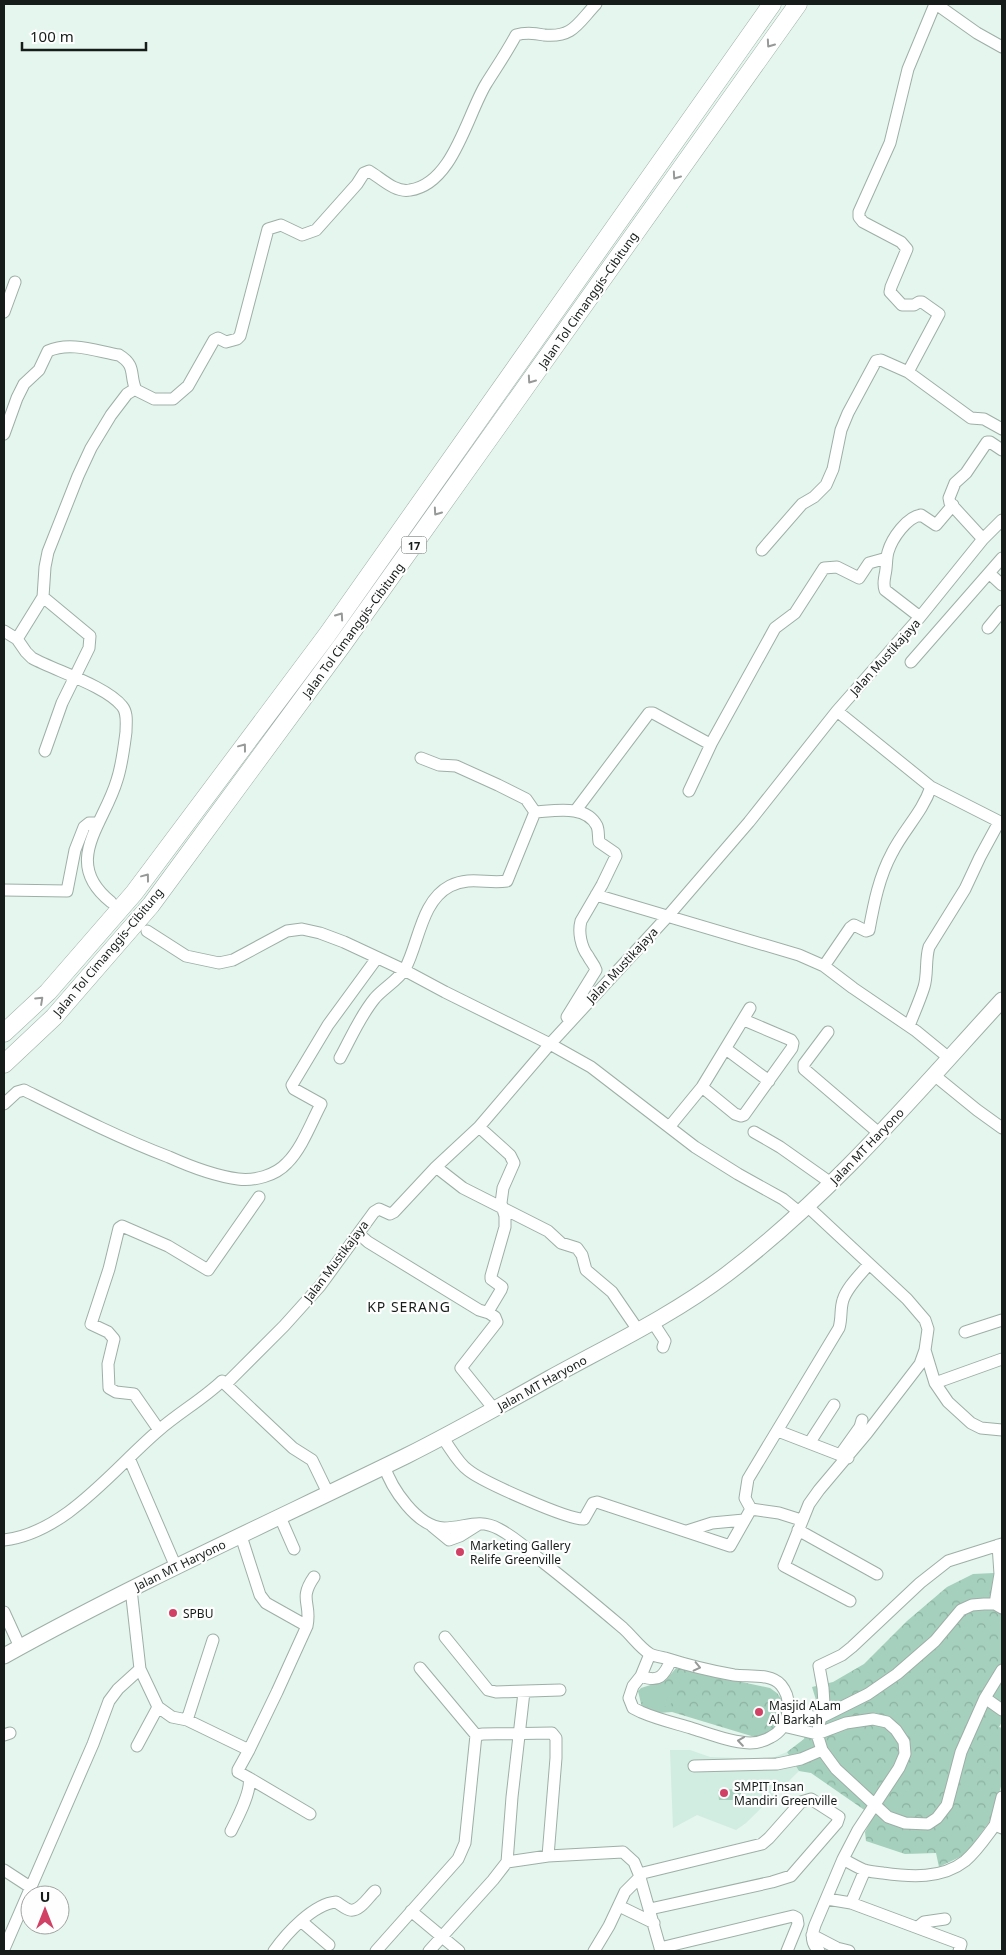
<svg xmlns="http://www.w3.org/2000/svg" width="1006" height="1955" font-family="'Noto Sans',sans-serif">
<style>
.built{fill:#d1ece0}
.forest{fill:url(#forest-crowns)}
.pitch{fill:#a5d0bd}
.lines{fill:none;stroke-linecap:round;stroke-linejoin:round}
.minor-casing{stroke:#9dafa7;stroke-width:13}
.major-casing{stroke:#9dafa7;stroke-width:17}
.highway-casing{stroke:#9dafa7;stroke-width:19}
.minor{stroke:#fff;stroke-width:11}
.major{stroke:#fff;stroke-width:15}
.highway{stroke:#fff;stroke-width:18}
.oneway{stroke:#969998}
.poi-dot{fill:#d04165;stroke:#fefefe;stroke-width:2}
.labels{text-anchor:middle;dominant-baseline:central;stroke-width:4.5;stroke-linejoin:round;paint-order:stroke}
.shield{fill:#fefefe;stroke:#5b605e;stroke-width:1}
.shield-label{font-size:11px;font-weight:bold;fill:#151c19}
.street-label{font-size:12px;fill:#151c19;stroke:#fefefe}
.poi-label{font-size:12px;fill:#151c19;stroke:#fefefe;text-anchor:start}
.neighbourhood-label{font-size:14px;letter-spacing:1px;fill:#151c19;stroke:#fefefe}
</style>
<defs>
<pattern id="forest-crowns" width="20" height="18" patternUnits="userSpaceOnUse" patternTransform="scale(1.25)"><rect width="20" height="18" fill="#a5d0bd"/><path d="M2 6a3 3 0 1 1 6 0M12 15a3 3 0 1 1 6 0" fill="none" stroke="#8db2a2"/></pattern>
</defs>
<rect width="100%" height="100%" fill="#e4f6ee"/>
<path class="built" d="M670 1750H690L710 1757 735 1758 770 1759 787 1752 799 1771 746 1823 736 1830 697 1815 673 1828Z"/>
<path class="forest" d="M994 1573 1002 1577V1722L999 1727 1002 1728V1783L992 1818 966 1854 939 1867 936 1853 905 1854 866 1841 865 1832 873 1816 811 1773 799 1771 787 1752 804 1739 816 1700 812 1687 833 1682 864 1664 907 1621 947 1587 973 1574Z
M676 1668 770 1688 777 1693 782 1700 784 1717 775 1731 758 1738 672 1712 659 1713 642 1708 638 1691 641 1688 666 1680Z"/>
<path class="pitch" d="M662 1684C672 1689 675 1692 672 1703 664 1709 652 1709 643 1705L641 1693 644 1689Z
M741 1789V1800H719L718 1790Z"/>
<g class="lines">
<defs>
<path id="minor" d="M936 4 977 33 1002 47
M4 312 15 282
M908 372 939 314 922 302H919L914 305H902L890 292 891 287 907 249 901 242 863 222 859 217V212L890 143 908 69 935 4
M4 434 17 398 24 384 39 370 48 351C70 341 96 351 119 355 137 366 129 375 136 390L154 399H173L188 386 214 340 218 338 226 342 237 339 240 336 268 229 281 225 302 235 316 230 357 184 364 173 369 171C381 178 395 193 410 190 453 184 467 115 486 84 496 68 507 52 516 35 526 32 534 33 544 35 573 38 578 23 596 4
M983 539 950 503 949 498 955 483 966 473 987 442H990L1002 450
M762 550 802 504 814 497 826 485 833 469 841 430 848 413 876 361 881 360 908 372 971 418 984 419 1002 429
M989 573 1002 585
M43 597 90 636 89 648 62 703 45 751
M920 617 885 590C883 584 884 582 885 575 887 567 886 559 888 552 892 538 907 517 921 515L936 525 953 505
M988 628 1002 611
M4 631 17 639 26 652 32 658C56 671 106 686 122 706 128 713 126 723 126 732 124 747 122 765 117 780 104 825 61 862 111 902
M17 639 43 597 45 567 48 552 78 476 91 448 111 415 127 394 135 389
M911 662 1002 558
M837 711 931 787 1002 823
M421 758 439 765 456 766 498 785 526 799 535 812
M689 791 712 742
M576 810 649 713H653L708 743 712 742 775 628 795 613 824 568 837 567 859 578 869 563 887 558
M535 812C554 811 586 804 597 826 599 831 598 836 599 842L615 853 616 856 602 885 581 921C578 932 581 947 588 956 591 962 594 964 596 970L567 1017
M4 890 67 891 75 850 84 827 89 823H97
M596 895 799 955 824 966 853 988 916 1031 949 1058
M147 931 186 956 219 963 233 960 287 931 302 929 320 933 344 942 404 970 445 992 550 1044 591 1067 695 1147 738 1174 783 1199 799 1212
M824 966 850 928 854 925 866 931 869 930C874 903 879 877 892 853 904 829 922 813 931 787
M909 1026C914 1013 920 1000 924 987 928 974 925 960 929 947L965 889 980 857 999 822
M828 1032 804 1064V1069L880 1134
M726 1049 769 1081
M340 1058C351 1038 360 1016 375 998 384 988 398 980 405 969 419 943 421 901 450 886 470 876 487 884 507 881L535 812
M934 1075 977 1110 1002 1128
M702 1087 735 1114 741 1116 744 1115 792 1048 793 1043 791 1040 744 1020
M4 1104 17 1092 24 1090C72 1114 119 1138 169 1157 189 1166 216 1176 238 1179 254 1181 275 1176 287 1163 302 1148 311 1123 321 1104L294 1089 292 1085 328 1025 377 958
M670 1126 702 1087 750 1008
M479 1127 510 1155 514 1163 503 1188 501 1203 505 1216V1227L491 1276V1279L502 1287 501 1290 489 1310V1313L495 1317 497 1322 461 1368 494 1409
M754 1132 780 1147 831 1183
M436 1167 463 1188 548 1231 561 1243 577 1248 582 1255 586 1270 612 1292 638 1330
M806 1205 907 1299 925 1320 928 1329 925 1350 935 1383 948 1402 971 1423 981 1428 1002 1430
M359 1234 368 1242 479 1310 489 1313
M652 1321 665 1341 663 1347
M965 1332 1002 1320
M935 1383 1002 1359
M226 1384 284 1326 320 1286 374 1212 379 1209 390 1214 394 1212 436 1167 479 1127 550 1044 668 916 749 822 837 711 920 617 983 539 1002 520
M159 1430 134 1394 116 1392 109 1388 108 1364 114 1339 108 1332 91 1324 109 1269 119 1228 122 1226 168 1246 208 1270 259 1197
M778 1431 848 1458
M442 1437C450 1447 457 1462 468 1470 481 1481 568 1520 584 1519L593 1503 597 1502 730 1546 751 1509 745 1498 748 1479 839 1328C842 1318 840 1309 843 1300 847 1287 860 1275 869 1264
M810 1442 834 1405
M840 1455 860 1427 862 1420
M129 1458 176 1567
M384 1465C391 1488 417 1527 444 1528 465 1528 478 1518 499 1529 516 1538 530 1551 544 1563 571 1584 597 1606 623 1628 632 1636 640 1648 650 1654 654 1656 660 1657 665 1658 687 1665 711 1671 734 1675 748 1677 771 1673 781 1685 794 1701 789 1728 771 1737 764 1741 758 1743 750 1743 730 1742 710 1734 691 1728 674 1723 657 1719 641 1712L633 1708 629 1698 633 1686 641 1676 650 1654
M751 1509 779 1513 801 1520
M280 1517 294 1549
M432 1526 449 1540 460 1536 479 1524
M798 1530 877 1574
M687 1531 712 1523 744 1520
M241 1536 260 1595 266 1603 307 1626
M4 1540C66 1533 114 1468 159 1430 180 1412 203 1399 222 1381L293 1448 312 1460 328 1493
M850 1601 784 1566 809 1504 819 1490 867 1433 920 1364 925 1350
M995 1604 1000 1574 998 1545
M4 1612 20 1647
M445 1637 488 1690 496 1692 560 1690
M140 1669 158 1707 172 1717 187 1720 249 1750 238 1770V1772L249 1778C252 1791 237 1819 231 1831
M1002 1670 985 1698 1002 1710
M641 1676C659 1683 664 1676 671 1660
M788 1713 820 1718 868 1694 897 1674 935 1641 961 1610 972 1605 984 1604H995L1002 1608
M187 1720 213 1640
M783 1726 817 1734 846 1723 873 1719 887 1722 896 1730 904 1742 905 1754 899 1768 858 1830 843 1859 815 1925C811 1936 811 1943 819 1951
M4 1735 10 1733
M476 1735 483 1734 552 1733 556 1738V1758L548 1856
M137 1746 158 1707
M249 1750 277 1692 307 1626C312 1603 298 1600 314 1577
M822 1750 836 1769 888 1817 905 1823 928 1824 937 1818 947 1805 961 1752 985 1698
M694 1766 777 1764 801 1759 822 1750 817 1734 824 1704 823 1688 819 1666 842 1655 852 1647 920 1583 948 1561 1002 1544
M249 1778 310 1814
M995 1825 1002 1797
M843 1859C850 1863 857 1867 864 1870 870 1872 877 1872 883 1873 911 1877 942 1879 965 1861 977 1851 986 1837 995 1825L1002 1828
M507 1862 548 1856 623 1852 634 1862 639 1874 661 1951
M4 1870 30 1887
M639 1874 762 1844 769 1838 801 1802 811 1799 839 1817 837 1823 791 1876 772 1882 650 1909
M827 1899 851 1903 961 1944 959 1951
M851 1903 865 1870
M619 1906 654 1923
M411 1911 459 1951
M301 1921 329 1945
M918 1927 924 1922 945 1919
M812 1935 837 1948 849 1951
M660 1948 793 1916 797 1918 798 1924 787 1951
M4 1949 93 1744 109 1701 118 1689 140 1669 131 1589
M274 1951C286 1934 313 1904 336 1902 340 1904 345 1909 350 1910 360 1912 369 1896 375 1891
M376 1951 458 1859 465 1843 476 1735 420 1668
M429 1951 493 1880 507 1862 512 1797 524 1692
M594 1951 609 1926 625 1892 640 1877"/>
<path id="major" d="M4 1656C135 1583 271 1522 406 1456 454 1432 502 1405 550 1378 610 1345 673 1315 727 1274 831 1195 915 1095 1002 1000"/>
<path id="highway" d="M4 1033 48 992 134 893 327 635 772 4
M4 1064 54 1017 151 905 343 644 798 4"/>
</defs>
<use href="#minor" class="minor-casing"/>
<use href="#major" class="major-casing"/>
<use href="#highway" class="highway-casing"/>
<use href="#minor" class="minor"/>
<use href="#major" class="major"/>
<use href="#highway" class="highway"/>
</g>
<defs><path id="oneway-chevron" d="M-2-3.5L2.5 0L-2 3.5" fill="none" stroke-width="1.6" stroke-linecap="round" stroke-linejoin="round" transform="scale(1.25)"/></defs>
<g class="oneway">
<use href="#oneway-chevron" transform="translate(770 44) rotate(125)"/>
<use href="#oneway-chevron" transform="translate(676 176) rotate(125)"/>
<use href="#oneway-chevron" transform="translate(531 380) rotate(125)"/>
<use href="#oneway-chevron" transform="translate(437 512) rotate(125)"/>
<use href="#oneway-chevron" transform="translate(340 616) rotate(-55)"/>
<use href="#oneway-chevron" transform="translate(243 747) rotate(-53)"/>
<use href="#oneway-chevron" transform="translate(146 877) rotate(-53)"/>
<use href="#oneway-chevron" transform="translate(40 1000) rotate(-43)"/>
<use href="#oneway-chevron" transform="translate(697 1667) rotate(13)"/>
<use href="#oneway-chevron" transform="translate(741 1741) rotate(-172)"/>
</g>
<g class="poi-dot">
<circle cx="460" cy="1552" r="5"/>
<circle cx="173" cy="1613" r="5"/>
<circle cx="759" cy="1712" r="5"/>
<circle cx="724" cy="1793" r="5"/>
</g>
<g class="labels">
<rect class="shield" x="401.5" y="536.5" width="25" height="17" rx="4"/>
<g class="shield-label">
<text x="414" y="545">17</text>
</g>
<g class="street-label">
<text transform="translate(588 300) rotate(-55)">Jalan Tol Cimanggis–Cibitung</text>
<text transform="translate(353 630) rotate(-54)">Jalan Tol Cimanggis–Cibitung</text>
<text transform="translate(885 657) rotate(-48)">Jalan Mustikajaya</text>
<text transform="translate(108 952) rotate(-50)">Jalan Tol Cimanggis–Cibitung</text>
<text transform="translate(622 965) rotate(-47)">Jalan Mustikajaya</text>
<text transform="translate(867 1146) rotate(-46)">Jalan MT Haryono</text>
<text transform="translate(336 1261) rotate(-53)">Jalan Mustikajaya</text>
<text transform="translate(542 1383) rotate(-29)">Jalan MT Haryono</text>
<text transform="translate(180 1565) rotate(-26)">Jalan MT Haryono</text>
</g>
<g class="poi-label">
<text x="470" y="1545">Marketing Gallery<tspan x="470" dy="14">Relife Greenville</tspan></text>
<text x="183" y="1613">SPBU</text>
<text x="769" y="1705">Masjid ALam<tspan x="769" dy="14">Al Barkah</tspan></text>
<text x="734" y="1786">SMPIT Insan<tspan x="734" dy="14">Mandiri Greenville</tspan></text>
</g>
<g class="neighbourhood-label">
<text x="409" y="1306">KP SERANG</text>
</g>
</g>
<rect width="1006" height="1955" fill="none" stroke="#151c19" stroke-width="10"/>
<g transform="translate(45 1910)"><circle r="24" fill="#fefefe" stroke="#a1a4a2"/>
<path d="M0-4L9 19L0 12L-9 19Z" fill="#d04165"/>
<text y="-8" font-size="14" font-weight="bold" text-anchor="middle" fill="#151c19">U</text>
</g>
<path d="M22 42v8h124v-8" fill="none" stroke="#151c19" stroke-width="2.5"/>
<text x="30" y="42" font-size="15" fill="#151c19" stroke="#fefefe" stroke-width="4" paint-order="stroke">100 m</text>
</svg>
